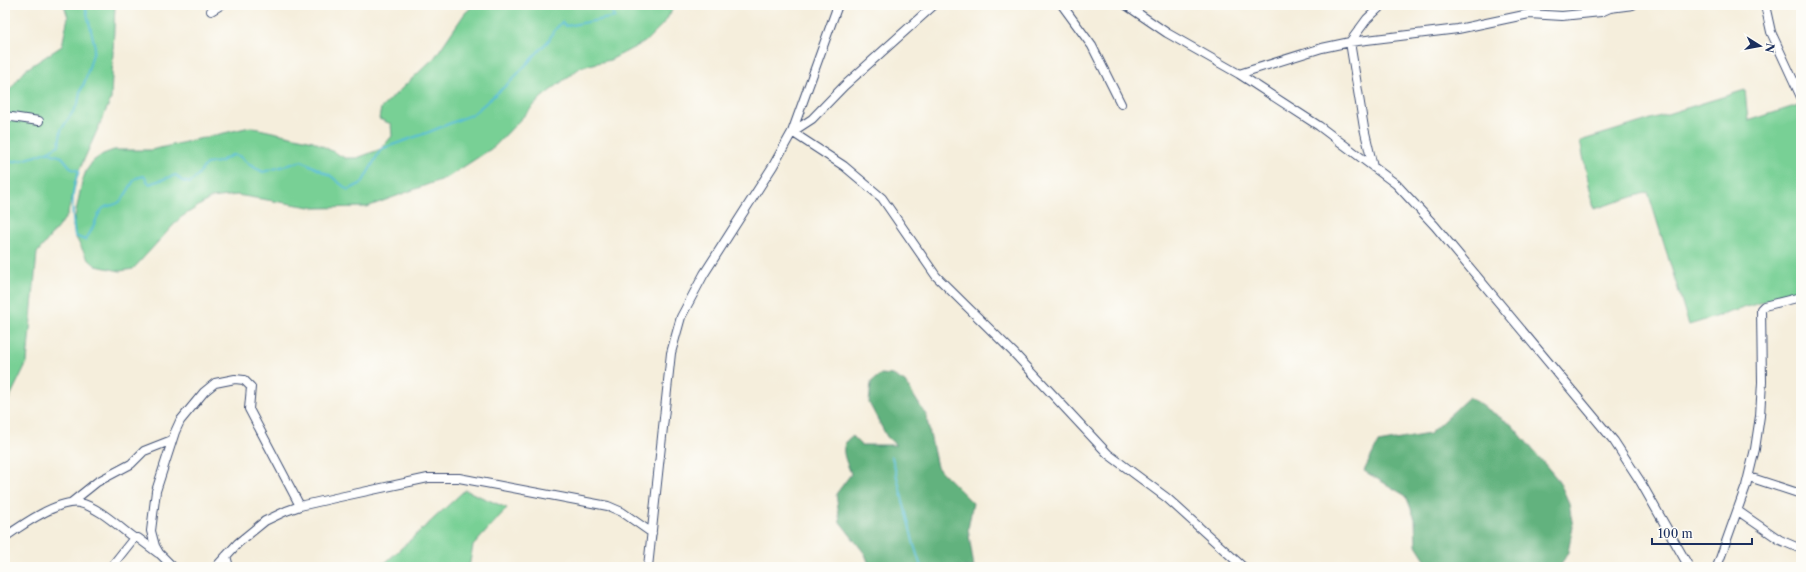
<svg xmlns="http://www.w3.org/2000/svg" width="1806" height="572" font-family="'Libre Caslon Text',serif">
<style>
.green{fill:#78d095;stroke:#4a807a}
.forest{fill:#62b27e;stroke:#3e706e}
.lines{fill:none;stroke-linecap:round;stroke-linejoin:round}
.stream{stroke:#59bed7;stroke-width:2}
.minor-casing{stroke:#3c4c71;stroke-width:10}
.minor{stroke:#fff;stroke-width:8}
</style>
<rect width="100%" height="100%" fill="#fdfcf7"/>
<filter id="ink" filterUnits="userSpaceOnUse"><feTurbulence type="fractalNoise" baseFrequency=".025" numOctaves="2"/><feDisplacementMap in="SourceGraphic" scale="8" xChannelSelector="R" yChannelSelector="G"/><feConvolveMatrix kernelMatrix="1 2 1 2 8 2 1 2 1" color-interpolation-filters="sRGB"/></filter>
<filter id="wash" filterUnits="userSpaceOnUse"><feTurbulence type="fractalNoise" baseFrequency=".012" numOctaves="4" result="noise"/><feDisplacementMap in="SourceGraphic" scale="16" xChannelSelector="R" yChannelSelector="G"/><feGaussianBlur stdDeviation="0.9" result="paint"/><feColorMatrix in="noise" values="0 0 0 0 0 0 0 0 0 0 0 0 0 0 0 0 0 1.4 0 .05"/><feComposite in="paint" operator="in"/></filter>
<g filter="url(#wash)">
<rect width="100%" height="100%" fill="#f5eedc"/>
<path class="green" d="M64 5H115L111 99 79 171 67 216 37 253 27 362 5 407V96L25 70 62 46 68 17Z
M474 5H675L665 22 645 42 610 60 581 67 542 97 494 147 448 177 367 207 316 208 237 195 211 198 180 218 133 269 120 271 96 266 87 258 75 236 73 226 82 182 86 171 93 161 103 154 114 150H151L250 127 313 141 345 158H357L381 149 392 136 391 124 379 119 381 108 435 57 465 13Z
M1745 90 1748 121 1801 104V290L1689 325 1648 192 1594 209 1580 141Z
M465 490 507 508 473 546 469 567H335L385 563Z"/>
<path class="forest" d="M881 374 893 375 905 382 926 415 937 467 973 503 968 529 974 567H870L865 554 840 522 836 494 851 474C846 460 837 446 852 436L861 445H896L887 437 869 403 871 382Z
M1469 397 1512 425 1559 481 1569 503 1573 527 1568 552 1560 567H1430L1416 545 1415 519 1406 496 1364 471 1378 443 1429 434Z"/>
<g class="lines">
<path class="stream" d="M47 152 62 157 72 169 79 171C70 191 72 215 75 236L85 240C93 231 94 222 100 212 105 204 111 207 118 203 125 199 131 183 136 178L144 176 149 184 176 175 182 181 190 183 198 175 206 164 219 162 232 155 239 156 250 165 263 172 302 161 331 176 348 190 362 183 381 149 429 132 473 114 510 82 549 40 553 32 562 22 566 26 615 17 609 5
M5 167 10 162C27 160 45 154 59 145L61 130 78 104 80 92 85 81 95 47 85 5
M892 457 914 545 921 567"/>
</g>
</g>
<g filter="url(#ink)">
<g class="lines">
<defs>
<path id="minor" d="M1062 5 1092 46 1121 104
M1126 5 1167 33 1239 74 1319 126 1396 184 1435 226 1614 441 1640 481 1689 567
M1765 5 1771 32 1801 97
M211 11 221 5
M1239 74 1322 48 1350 42 1458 29 1529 14 1562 16 1601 12 1610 8 1633 5
M5 116 39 121
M792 132 844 166 882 198 936 276 1013 352 1108 454 1167 498 1243 567
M792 132 812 119 844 86 934 5
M1373 167 1364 128 1350 42 1367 19 1382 5
M1749 477 1801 494
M72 502 97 482 131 464 144 451 172 440
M1738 511 1780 540 1801 549
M5 537C22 525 59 499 80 503 98 507 119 527 134 538
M226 556 229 567
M111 567 134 538H138L158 553
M173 567 159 553 155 546 151 531 156 491 175 432 180 421 204 392 215 383 235 379 244 380 251 387 249 409 300 506
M216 567 238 543 265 521 286 511 300 506 335 498 428 478H459L608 506 622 512 652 533
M648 567 671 353 681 317 704 274 773 166 792 132 838 5
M1717 567 1746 486 1755 449 1760 416 1762 382 1761 309 1764 306 1801 297"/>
</defs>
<use href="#minor" class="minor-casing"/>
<use href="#minor" class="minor"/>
</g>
</g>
<rect width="1806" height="572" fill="none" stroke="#fdfcf7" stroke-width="20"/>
<g transform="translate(1760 46) rotate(101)" stroke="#fdfcf7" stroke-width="3" paint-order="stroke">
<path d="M0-3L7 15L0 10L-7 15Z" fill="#1b2f5e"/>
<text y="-6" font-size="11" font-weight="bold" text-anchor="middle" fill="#1b2f5e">N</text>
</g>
<path d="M1652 538v6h100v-6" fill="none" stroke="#1b2f5e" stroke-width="2"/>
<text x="1658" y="538" font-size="12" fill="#1b2f5e" stroke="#fdfcf7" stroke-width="3" paint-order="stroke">100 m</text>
</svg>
